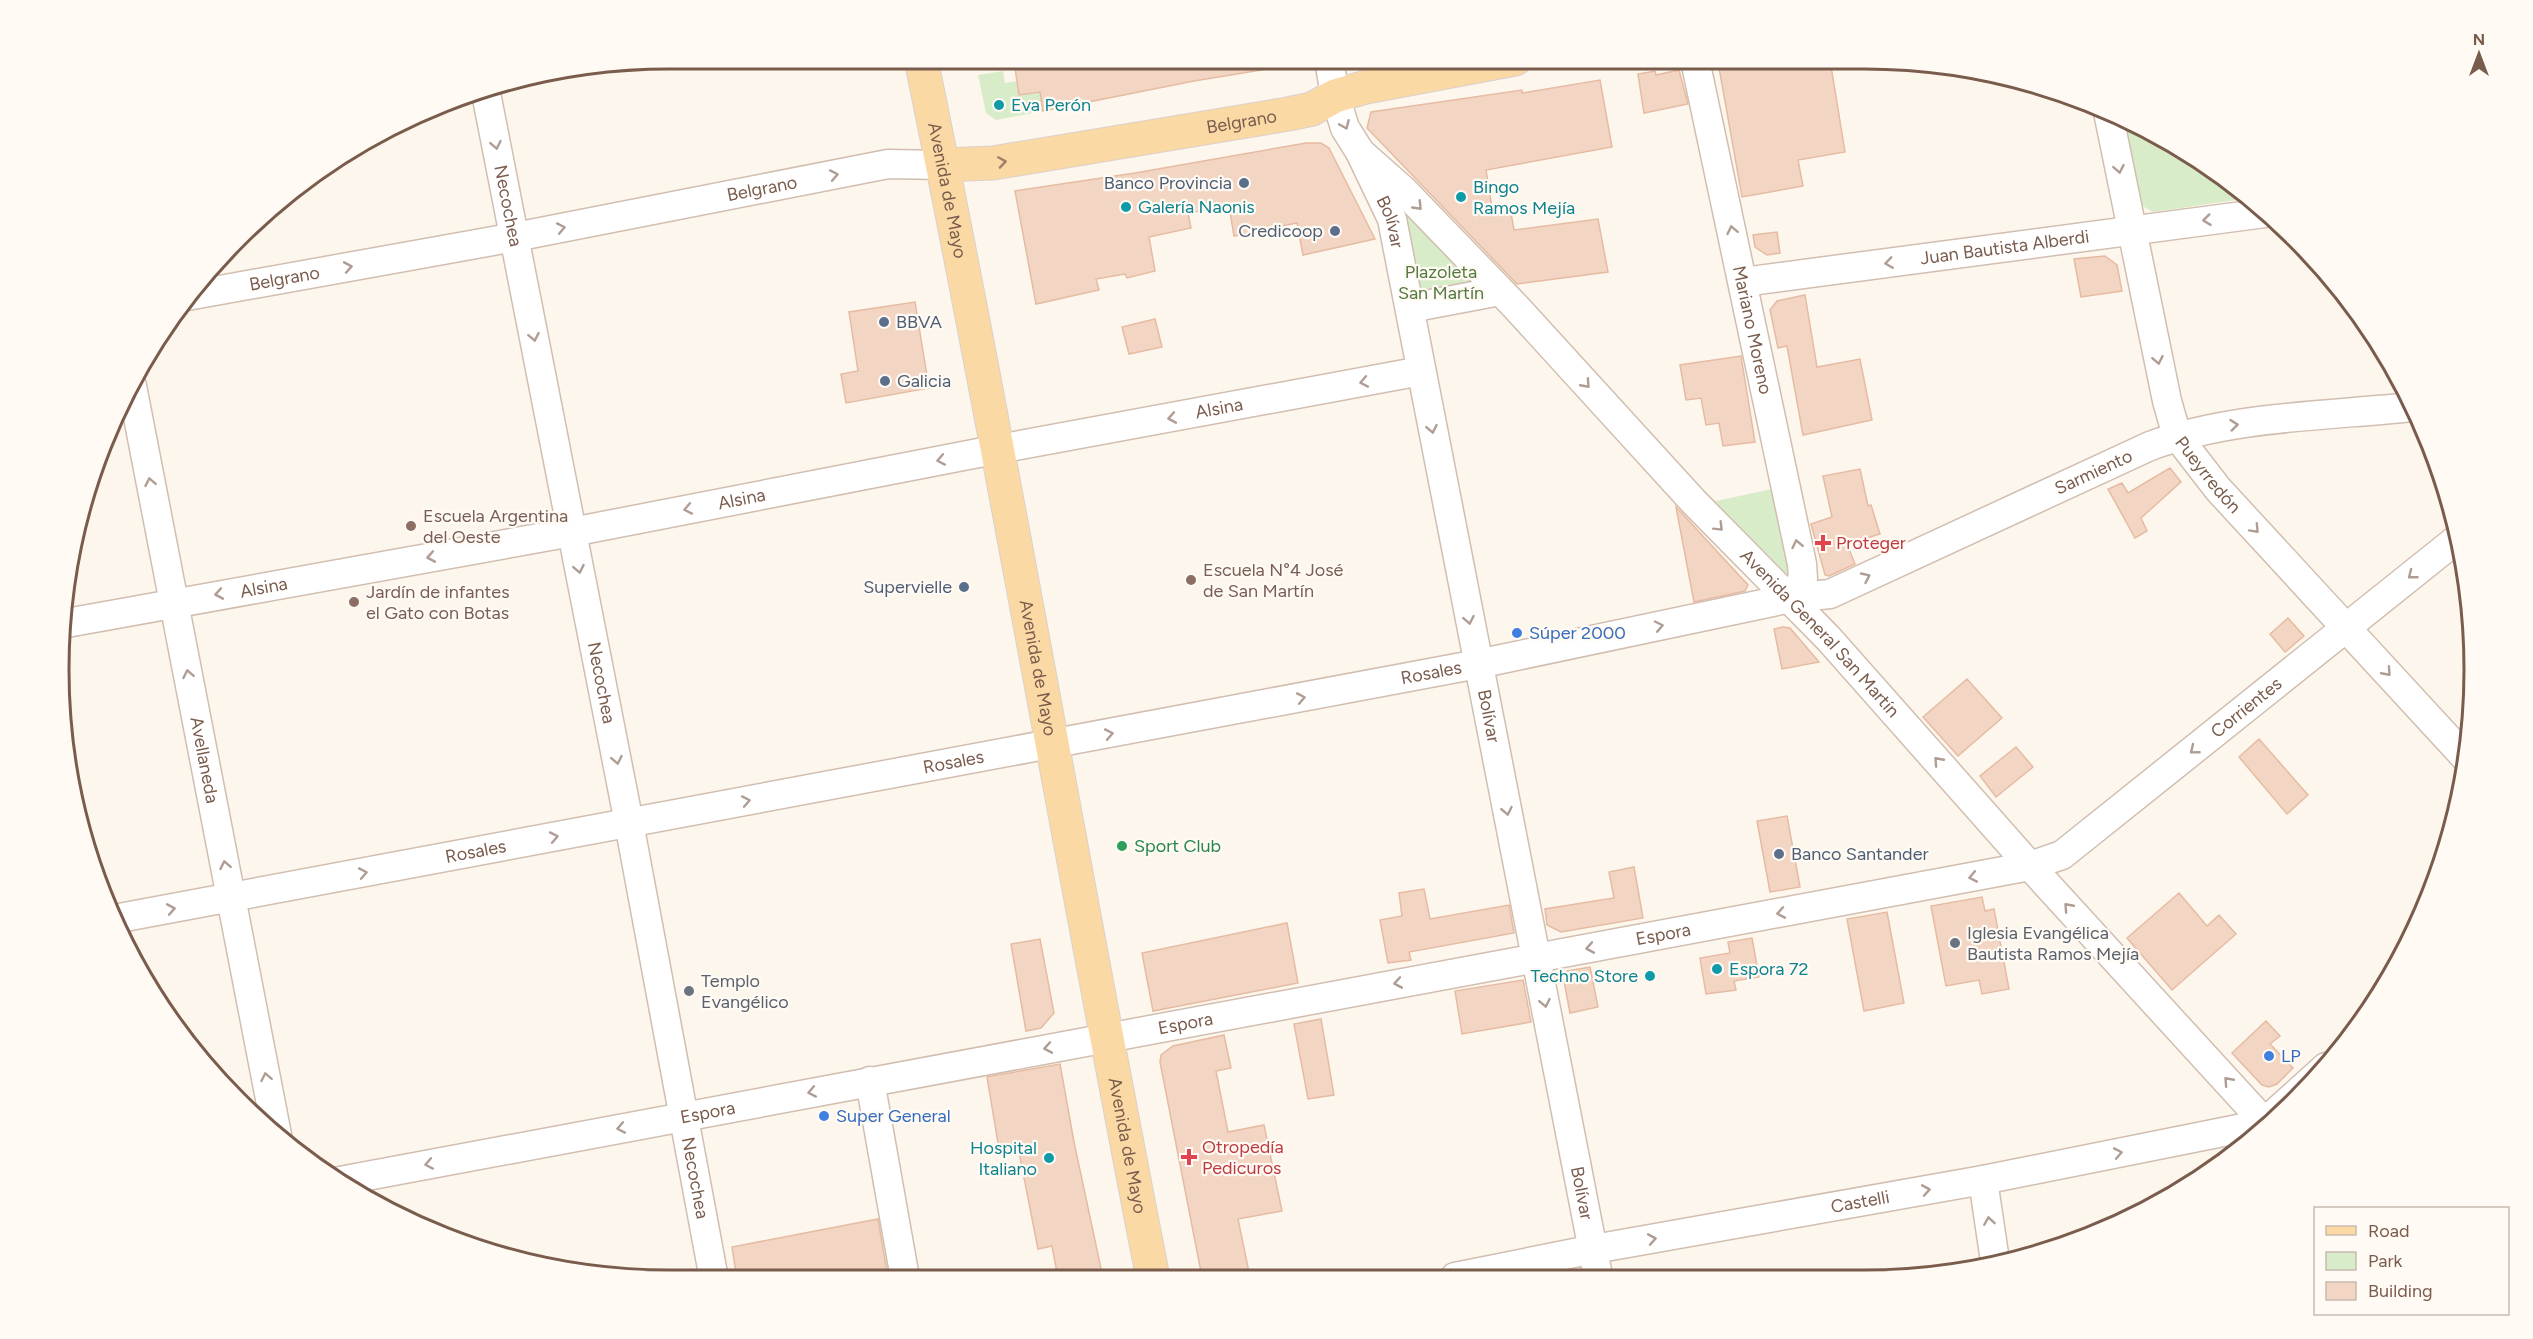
<svg xmlns="http://www.w3.org/2000/svg" width="2533" height="1339" font-family="Figtree,sans-serif">
<style>
.green{fill:#d8ecc9}
.building{fill:#f3d5c3;stroke:#e6bba3;stroke-width:1.5}
.lines{fill:none;stroke-linecap:round;stroke-linejoin:round}
.minor-casing{stroke:#d1beb0;stroke-width:31}
.major-casing{stroke:#dad1cd;stroke-width:35}
.minor{stroke:#fff;stroke-width:28}
.major{stroke:#fbd9a5;stroke-width:33}
.oneway{stroke:#af9d94}
.oneway2{stroke:#a18267}
.culture-dot{fill:#0f9aa8;stroke:#fffaf3;stroke-width:2}
.service-dot{fill:#5c6f8a;stroke:#fffaf3;stroke-width:2}
.education-dot{fill:#8d6e63;stroke:#fffaf3;stroke-width:2}
.health-dot{fill:#e0444e;stroke:#fffaf3;stroke-width:2}
.shop-dot{fill:#3f7fe0;stroke:#fffaf3;stroke-width:2}
.leisure-dot{fill:#2e9e5b;stroke:#fffaf3;stroke-width:2}
.worship-dot{fill:#6b7280;stroke:#fffaf3;stroke-width:2}
.labels{text-anchor:middle;dominant-baseline:central;stroke-width:4.5;stroke-linejoin:round;paint-order:stroke}
.culture-label{font-size:18px;fill:#0d838f;stroke:#fffaf3;text-anchor:start}
.street-label{font-size:18px;fill:#7a5c4d;stroke:#fffaf3}
.service-label{font-size:18px;fill:#4e5e75;stroke:#fffaf3;text-anchor:end}
.park-label{font-size:18px;fill:#537a41;stroke:#fffaf3}
.education-label{font-size:18px;fill:#785e54;stroke:#fffaf3;text-anchor:start}
.health-label{font-size:18px;fill:#be3a42;stroke:#fffaf3;text-anchor:start}
.shop-label{font-size:18px;fill:#366cbe;stroke:#fffaf3;text-anchor:start}
.leisure-label{font-size:18px;fill:#27864d;stroke:#fffaf3;text-anchor:start}
.worship-label{font-size:18px;fill:#5b616d;stroke:#fffaf3;text-anchor:start}
.rim{fill:none;stroke:#7a5c4d;stroke-width:3}
</style>
<rect width="100%" height="100%" fill="#fdf6ec"/>
<path class="green" d="M1003 71 1005 83 1017 81 1019 95 1040 92 1043 111 996 120 986 113 978 75Z
M2122 117 2134 122 2236 185 2250 198 2153 212 2139 204Z
M1407 207 1479 287 1421 312 1401 211Z
M1772 489 1789 567 1786 575 1778 577 1707 503Z"/>
<path class="building" d="M1034 59H1272L1273 68 1194 81 1043 111 1040 92 1019 95 1015 68 1035 64Z
M1736 60H1830L1845 152 1798 160 1803 186 1742 197 1718 62Z
M1679 70 1688 104 1644 113 1638 74 1655 71 1656 75Z
M1600 80 1612 147 1486 170 1493 214 1511 213 1514 230 1598 219 1608 272 1517 284 1367 128 1371 112 1522 90V93Z
M1306 143H1321L1329 148 1375 239 1303 255 1297 223 1234 236 1229 206 1188 213 1191 228 1149 237 1155 271 1127 278 1125 274 1096 279 1099 290 1036 304 1015 191 1135 173Z
M1777 232 1780 253 1767 255 1755 247 1753 235Z
M2105 256 2117 265 2122 291 2081 297 2074 259Z
M1805 295 1817 367 1860 359 1872 420 1803 435 1787 346 1778 348 1770 310 1777 301Z
M915 302 929 388 846 403 841 374 858 371 849 312Z
M1155 319 1162 347 1129 354 1122 327Z
M1741 356 1755 442 1723 446 1719 423 1706 425 1701 398 1686 400 1680 365Z
M2170 468 2181 482 2141 518 2147 531 2135 538 2108 489 2122 483 2128 493Z
M1860 469 1868 506 1871 505 1880 534 1847 544 1855 564 1829 576 1825 575 1811 524 1832 517 1823 476Z
M1676 507 1748 585 1745 591 1694 602Z
M2288 618 2304 636 2285 652 2270 634Z
M1783 627 1790 628 1819 662 1782 669 1774 629Z
M1967 679 2002 718 1958 756 1923 717Z
M2259 739 2308 795 2287 814 2239 757Z
M2016 747 2033 767 1996 797 1980 776Z
M1787 816 1800 887 1770 892 1757 821Z
M1634 867 1643 918 1561 932 1547 925 1545 909 1614 898 1609 872Z
M1424 889 1430 919 1509 905 1514 933 1409 952 1411 960 1388 963 1380 920 1402 916 1399 893Z
M2179 893 2207 926 2219 915 2236 934 2172 990 2127 938Z
M1982 897 1985 911 1994 909 2009 989 1982 994 1979 980 1946 986 1931 906Z
M1887 912 1904 1003 1864 1011 1847 919Z
M1287 923 1298 983 1153 1011 1142 953Z
M1752 938 1759 977 1734 981 1736 990 1706 994 1700 958 1730 953 1728 942Z
M1040 939 1054 1013 1041 1028 1026 1031 1011 944Z
M1590 967 1598 1007 1570 1013 1564 981 1567 971Z
M1523 980 1531 1022 1462 1034 1455 991Z
M1321 1019 1334 1095 1308 1099 1294 1024Z
M2266 1021 2280 1036 2270 1044 2293 1068 2277 1084 2269 1087 2262 1085 2232 1053Z
M1224 1035 1231 1068 1216 1071 1228 1132 1264 1125 1282 1211 1238 1219 1250 1277H1202L1160 1062 1161 1055 1173 1046Z
M1060 1064 1074 1142 1103 1278H1058L1052 1246 1038 1249 1019 1152 1000 1155 987 1077Z
M878 1219 888 1278 737 1279 732 1247Z"/>
<g class="lines">
<defs>
<g id="minor">
<path id="s1" d="M1329 59 1335 96 1345 128 1360 152 1392 219 1598 1276"/>
<path id="s2" d="M1695 60 1802 564 1803 579 1791 598"/>
<path id="s3" d="M485 88 629 823 714 1279"/>
<path id="s4" d="M2108 112 2167 401 2177 436 2218 489 2465 757"/>
<path id="s5" d="M1360 152 1403 190 1515 306 1693 501 1829 639 2030 866 2267 1125"/>
<path id="s6" d="M1743 282 2265 213"/>
<path id="s7" d="M187 296 515 237 888 164 943 165"/>
<path d="M1410 308 1500 291"/>
<path id="s8" d="M132 386 277 1135"/>
<path id="s9" d="M61 624 572 532 999 449 1421 371"/>
<path id="s10" d="M114 919 1478 664 1791 598 1830 594 2150 446C2231 416 2326 416 2412 407"/>
<path d="M870 1081 905 1278"/>
<path d="M1983 1180 1995 1261"/>
<path id="s11" d="M340 1181 2030 866 2062 855 2457 539"/>
<path id="s12" d="M1455 1277 1594 1249 1983 1180 2248 1127 2265 1122 2326 1067"/>
</g>
<g id="major">
<path id="s13" d="M921 59C1004 464 1073 872 1153 1278"/>
<path id="s14" d="M943 165 993 163 1288 114 1312 109 1335 96 1366 87 1515 59"/>
</g>
</defs>
<use href="#minor" class="minor-casing"/>
<use href="#major" class="major-casing"/>
<use href="#minor" class="minor"/>
<use href="#major" class="major"/>
</g>
<defs><path id="oneway-chevron" d="M-2-3.5L2.5 0L-2 3.5" fill="none" stroke-width="1.6" stroke-linecap="round" stroke-linejoin="round" transform="scale(1.5)"/></defs>
<g class="oneway">
<use href="#oneway-chevron" transform="translate(1345 125) rotate(67)"/>
<use href="#oneway-chevron" transform="translate(496 145) rotate(79)"/>
<use href="#oneway-chevron" transform="translate(2119 169) rotate(79)"/>
<use href="#oneway-chevron" transform="translate(834 175) rotate(-11)"/>
<use href="#oneway-chevron" transform="translate(1418 206) rotate(46)"/>
<use href="#oneway-chevron" transform="translate(2207 220) rotate(173)"/>
<use href="#oneway-chevron" transform="translate(561 228) rotate(-11)"/>
<use href="#oneway-chevron" transform="translate(1732 230) rotate(-102)"/>
<use href="#oneway-chevron" transform="translate(1889 263) rotate(172)"/>
<use href="#oneway-chevron" transform="translate(348 267) rotate(-10)"/>
<use href="#oneway-chevron" transform="translate(534 337) rotate(79)"/>
<use href="#oneway-chevron" transform="translate(2158 360) rotate(79)"/>
<use href="#oneway-chevron" transform="translate(1364 382) rotate(169)"/>
<use href="#oneway-chevron" transform="translate(1586 384) rotate(48)"/>
<use href="#oneway-chevron" transform="translate(1172 418) rotate(170)"/>
<use href="#oneway-chevron" transform="translate(2234 425) rotate(-6)"/>
<use href="#oneway-chevron" transform="translate(1432 429) rotate(79)"/>
<use href="#oneway-chevron" transform="translate(941 460) rotate(169)"/>
<use href="#oneway-chevron" transform="translate(150 482) rotate(-101)"/>
<use href="#oneway-chevron" transform="translate(688 509) rotate(169)"/>
<use href="#oneway-chevron" transform="translate(1719 527) rotate(45)"/>
<use href="#oneway-chevron" transform="translate(2255 529) rotate(47)"/>
<use href="#oneway-chevron" transform="translate(1797 544) rotate(-102)"/>
<use href="#oneway-chevron" transform="translate(431 557) rotate(170)"/>
<use href="#oneway-chevron" transform="translate(579 569) rotate(79)"/>
<use href="#oneway-chevron" transform="translate(2412 575) rotate(142)"/>
<use href="#oneway-chevron" transform="translate(1866 577) rotate(-25)"/>
<use href="#oneway-chevron" transform="translate(219 594) rotate(170)"/>
<use href="#oneway-chevron" transform="translate(1469 620) rotate(79)"/>
<use href="#oneway-chevron" transform="translate(1659 626) rotate(-12)"/>
<use href="#oneway-chevron" transform="translate(2387 672) rotate(48)"/>
<use href="#oneway-chevron" transform="translate(188 674) rotate(-101)"/>
<use href="#oneway-chevron" transform="translate(1301 698) rotate(-11)"/>
<use href="#oneway-chevron" transform="translate(1109 734) rotate(-11)"/>
<use href="#oneway-chevron" transform="translate(2194 750) rotate(141)"/>
<use href="#oneway-chevron" transform="translate(617 760) rotate(79)"/>
<use href="#oneway-chevron" transform="translate(1938 761) rotate(-132)"/>
<use href="#oneway-chevron" transform="translate(746 801) rotate(-11)"/>
<use href="#oneway-chevron" transform="translate(1507 811) rotate(79)"/>
<use href="#oneway-chevron" transform="translate(554 837) rotate(-11)"/>
<use href="#oneway-chevron" transform="translate(225 865) rotate(-101)"/>
<use href="#oneway-chevron" transform="translate(363 873) rotate(-11)"/>
<use href="#oneway-chevron" transform="translate(1973 877) rotate(169)"/>
<use href="#oneway-chevron" transform="translate(2068 907) rotate(-132)"/>
<use href="#oneway-chevron" transform="translate(171 909) rotate(-10)"/>
<use href="#oneway-chevron" transform="translate(1781 913) rotate(170)"/>
<use href="#oneway-chevron" transform="translate(1590 948) rotate(170)"/>
<use href="#oneway-chevron" transform="translate(1398 983) rotate(170)"/>
<use href="#oneway-chevron" transform="translate(1545 1003) rotate(79)"/>
<use href="#oneway-chevron" transform="translate(1048 1048) rotate(170)"/>
<use href="#oneway-chevron" transform="translate(266 1077) rotate(-101)"/>
<use href="#oneway-chevron" transform="translate(2228 1081) rotate(-132)"/>
<use href="#oneway-chevron" transform="translate(812 1092) rotate(169)"/>
<use href="#oneway-chevron" transform="translate(621 1128) rotate(169)"/>
<use href="#oneway-chevron" transform="translate(2118 1153) rotate(-11)"/>
<use href="#oneway-chevron" transform="translate(429 1164) rotate(169)"/>
<use href="#oneway-chevron" transform="translate(1926 1190) rotate(-10)"/>
<use href="#oneway-chevron" transform="translate(1989 1221) rotate(-99)"/>
<use href="#oneway-chevron" transform="translate(1652 1239) rotate(-10)"/>
</g>
<use class="oneway2" href="#oneway-chevron" transform="translate(1002 162) rotate(-9)"/>
<g class="culture-dot">
<circle cx="999" cy="105" r="6"/>
<circle cx="1461" cy="197" r="6"/>
<circle cx="1126" cy="207" r="6"/>
<circle cx="1717" cy="969" r="6"/>
<circle cx="1650" cy="976" r="6"/>
<circle cx="1049" cy="1158" r="6"/>
</g>
<g class="service-dot">
<circle cx="1244" cy="183" r="6"/>
<circle cx="1335" cy="231" r="6"/>
<circle cx="884" cy="322" r="6"/>
<circle cx="885" cy="381" r="6"/>
<circle cx="964" cy="587" r="6"/>
<circle cx="1779" cy="854" r="6"/>
</g>
<g class="education-dot">
<circle cx="411" cy="526" r="6"/>
<circle cx="1191" cy="580" r="6"/>
<circle cx="354" cy="602" r="6"/>
</g>
<g class="health-dot">
<path d="M1820 534h6v6h6v6h-6v6h-6v-6h-6v-6h6z"/>
<path d="M1186 1148h6v6h6v6h-6v6h-6v-6h-6v-6h6z"/>
</g>
<g class="shop-dot">
<circle cx="1517" cy="633" r="6"/>
<circle cx="2269" cy="1056" r="6"/>
<circle cx="824" cy="1116" r="6"/>
</g>
<circle class="leisure-dot" cx="1122" cy="846" r="6"/>
<g class="worship-dot">
<circle cx="1955" cy="943" r="6"/>
<circle cx="689" cy="991" r="6"/>
</g>
<g class="labels">
<g class="culture-label">
<text x="1011" y="105">Eva Perón</text>
<text x="1473" y="187">Bingo<tspan x="1473" dy="21">Ramos Mejía</tspan></text>
<text x="1138" y="207">Galería Naonis</text>
<text x="1729" y="969">Espora 72</text>
<text x="1638" y="976" text-anchor="end">Techno Store</text>
<text x="1037" y="1148" text-anchor="end">Hospital<tspan x="1037" dy="21">Italiano</tspan></text>
</g>
<g class="street-label">
<text stroke="none"><textPath href="#s14" startOffset="302">Belgrano</textPath></text>
<text stroke="none"><textPath href="#s7" startOffset="585">Belgrano</textPath></text>
<text stroke="none"><textPath href="#s13" startOffset="134">Avenida de Mayo</textPath></text>
<text stroke="none"><textPath href="#s3" startOffset="120">Necochea</textPath></text>
<text stroke="none"><textPath href="#s1" startOffset="176">Bolívar</textPath></text>
<text stroke="none"><textPath href="#s6" startOffset="264">Juan Bautista Alberdi</textPath></text>
<text stroke="none"><textPath href="#s7" startOffset="99">Belgrano</textPath></text>
<text stroke="none"><textPath href="#s2" startOffset="276">Mariano Moreno</textPath></text>
<text stroke="none"><textPath href="#s9" startOffset="1178">Alsina</textPath></text>
<text stroke="none"><textPath href="#s10" startOffset="2037">Sarmiento</textPath></text>
<text stroke="none"><textPath href="#s4" startOffset="381">Pueyrredón</textPath></text>
<text stroke="none"><textPath href="#s9" startOffset="692">Alsina</textPath></text>
<text stroke="none"><textPath href="#s9" startOffset="206">Alsina</textPath></text>
<text stroke="none"><textPath href="#s5" startOffset="666">Avenida General San Martín</textPath></text>
<text stroke="none"><textPath href="#s13" startOffset="620">Avenida de Mayo</textPath></text>
<text stroke="none"><textPath href="#s10" startOffset="1340">Rosales</textPath></text>
<text stroke="none"><textPath href="#s3" startOffset="606">Necochea</textPath></text>
<text stroke="none"><textPath href="#s11" startOffset="1989">Corrientes</textPath></text>
<text stroke="none"><textPath href="#s1" startOffset="680">Bolívar</textPath></text>
<text stroke="none"><textPath href="#s8" startOffset="381">Avellaneda</textPath></text>
<text stroke="none"><textPath href="#s10" startOffset="854">Rosales</textPath></text>
<text stroke="none"><textPath href="#s10" startOffset="368">Rosales</textPath></text>
<text stroke="none"><textPath href="#s11" startOffset="1346">Espora</textPath></text>
<text stroke="none"><textPath href="#s11" startOffset="860">Espora</textPath></text>
<text stroke="none"><textPath href="#s11" startOffset="374">Espora</textPath></text>
<text stroke="none"><textPath href="#s13" startOffset="1106">Avenida de Mayo</textPath></text>
<text stroke="none"><textPath href="#s3" startOffset="1110">Necochea</textPath></text>
<text stroke="none"><textPath href="#s1" startOffset="1166">Bolívar</textPath></text>
<text stroke="none"><textPath href="#s12" startOffset="412">Castelli</textPath></text>
</g>
<g class="service-label">
<text x="1232" y="183">Banco Provincia</text>
<text x="1323" y="231">Credicoop</text>
<text x="896" y="322" text-anchor="start">BBVA</text>
<text x="897" y="381" text-anchor="start">Galicia</text>
<text x="952" y="587">Supervielle</text>
<text x="1791" y="854" text-anchor="start">Banco Santander</text>
</g>
<g class="park-label">
<text x="1441" y="272">Plazoleta<tspan x="1441" dy="21">San Martín</tspan></text>
</g>
<g class="education-label">
<text x="423" y="516">Escuela Argentina<tspan x="423" dy="21">del Oeste</tspan></text>
<text x="1203" y="570">Escuela N°4 José<tspan x="1203" dy="21">de San Martín</tspan></text>
<text x="366" y="592">Jardín de infantes<tspan x="366" dy="21">el Gato con Botas</tspan></text>
</g>
<g class="health-label">
<text x="1836" y="543">Proteger</text>
<text x="1202" y="1147">Otropedía<tspan x="1202" dy="21">Pedicuros</tspan></text>
</g>
<g class="shop-label">
<text x="1529" y="633">Súper 2000</text>
<text x="2281" y="1056">LP</text>
<text x="836" y="1116">Super General</text>
</g>
<g class="leisure-label">
<text x="1134" y="846">Sport Club</text>
</g>
<g class="worship-label">
<text x="1967" y="933">Iglesia Evangélica<tspan x="1967" dy="21">Bautista Ramos Mejía</tspan></text>
<text x="701" y="981">Templo<tspan x="701" dy="21">Evangélico</tspan></text>
</g>
</g>
<path d="M0 0H2533V1339H0ZM669 69H1864A600 600 0 0 1 2464 669V670A600 600 0 0 1 1864 1270H669A600 600 0 0 1 69 670V669A600 600 0 0 1 669 69Z" fill="#fffaf3" fill-rule="evenodd"/>
<path class="rim" d="M669 69H1864A600 600 0 0 1 2464 669V670A600 600 0 0 1 1864 1270H669A600 600 0 0 1 69 670V669A600 600 0 0 1 669 69Z"/>
<rect x="2314" y="1207" width="195" height="108" fill="#fffaf3" stroke="#cabbb1" stroke-width="1.5"/>
<rect x="2326" y="1226" width="30" height="9" fill="#fbd9a5" stroke="#cabbb1" stroke-width="1.5"/>
<text x="2368" y="1237" font-size="18" fill="#7a5c4d">Road</text>
<rect x="2326" y="1252" width="30" height="18" fill="#d8ecc9" stroke="#cabbb1" stroke-width="1.5"/>
<text x="2368" y="1267" font-size="18" fill="#7a5c4d">Park</text>
<rect x="2326" y="1282" width="30" height="18" fill="#f3d5c3" stroke="#cabbb1" stroke-width="1.5"/>
<text x="2368" y="1297" font-size="18" fill="#7a5c4d">Building</text>
<g transform="translate(2479 54)" stroke="#fffaf3" stroke-width="4.5" paint-order="stroke">
<path d="M0-4.5L10 22L0 15L-10 22Z" fill="#7a5c4d"/>
<text y="-9" font-size="16" font-weight="bold" text-anchor="middle" fill="#7a5c4d">N</text>
</g>
</svg>
